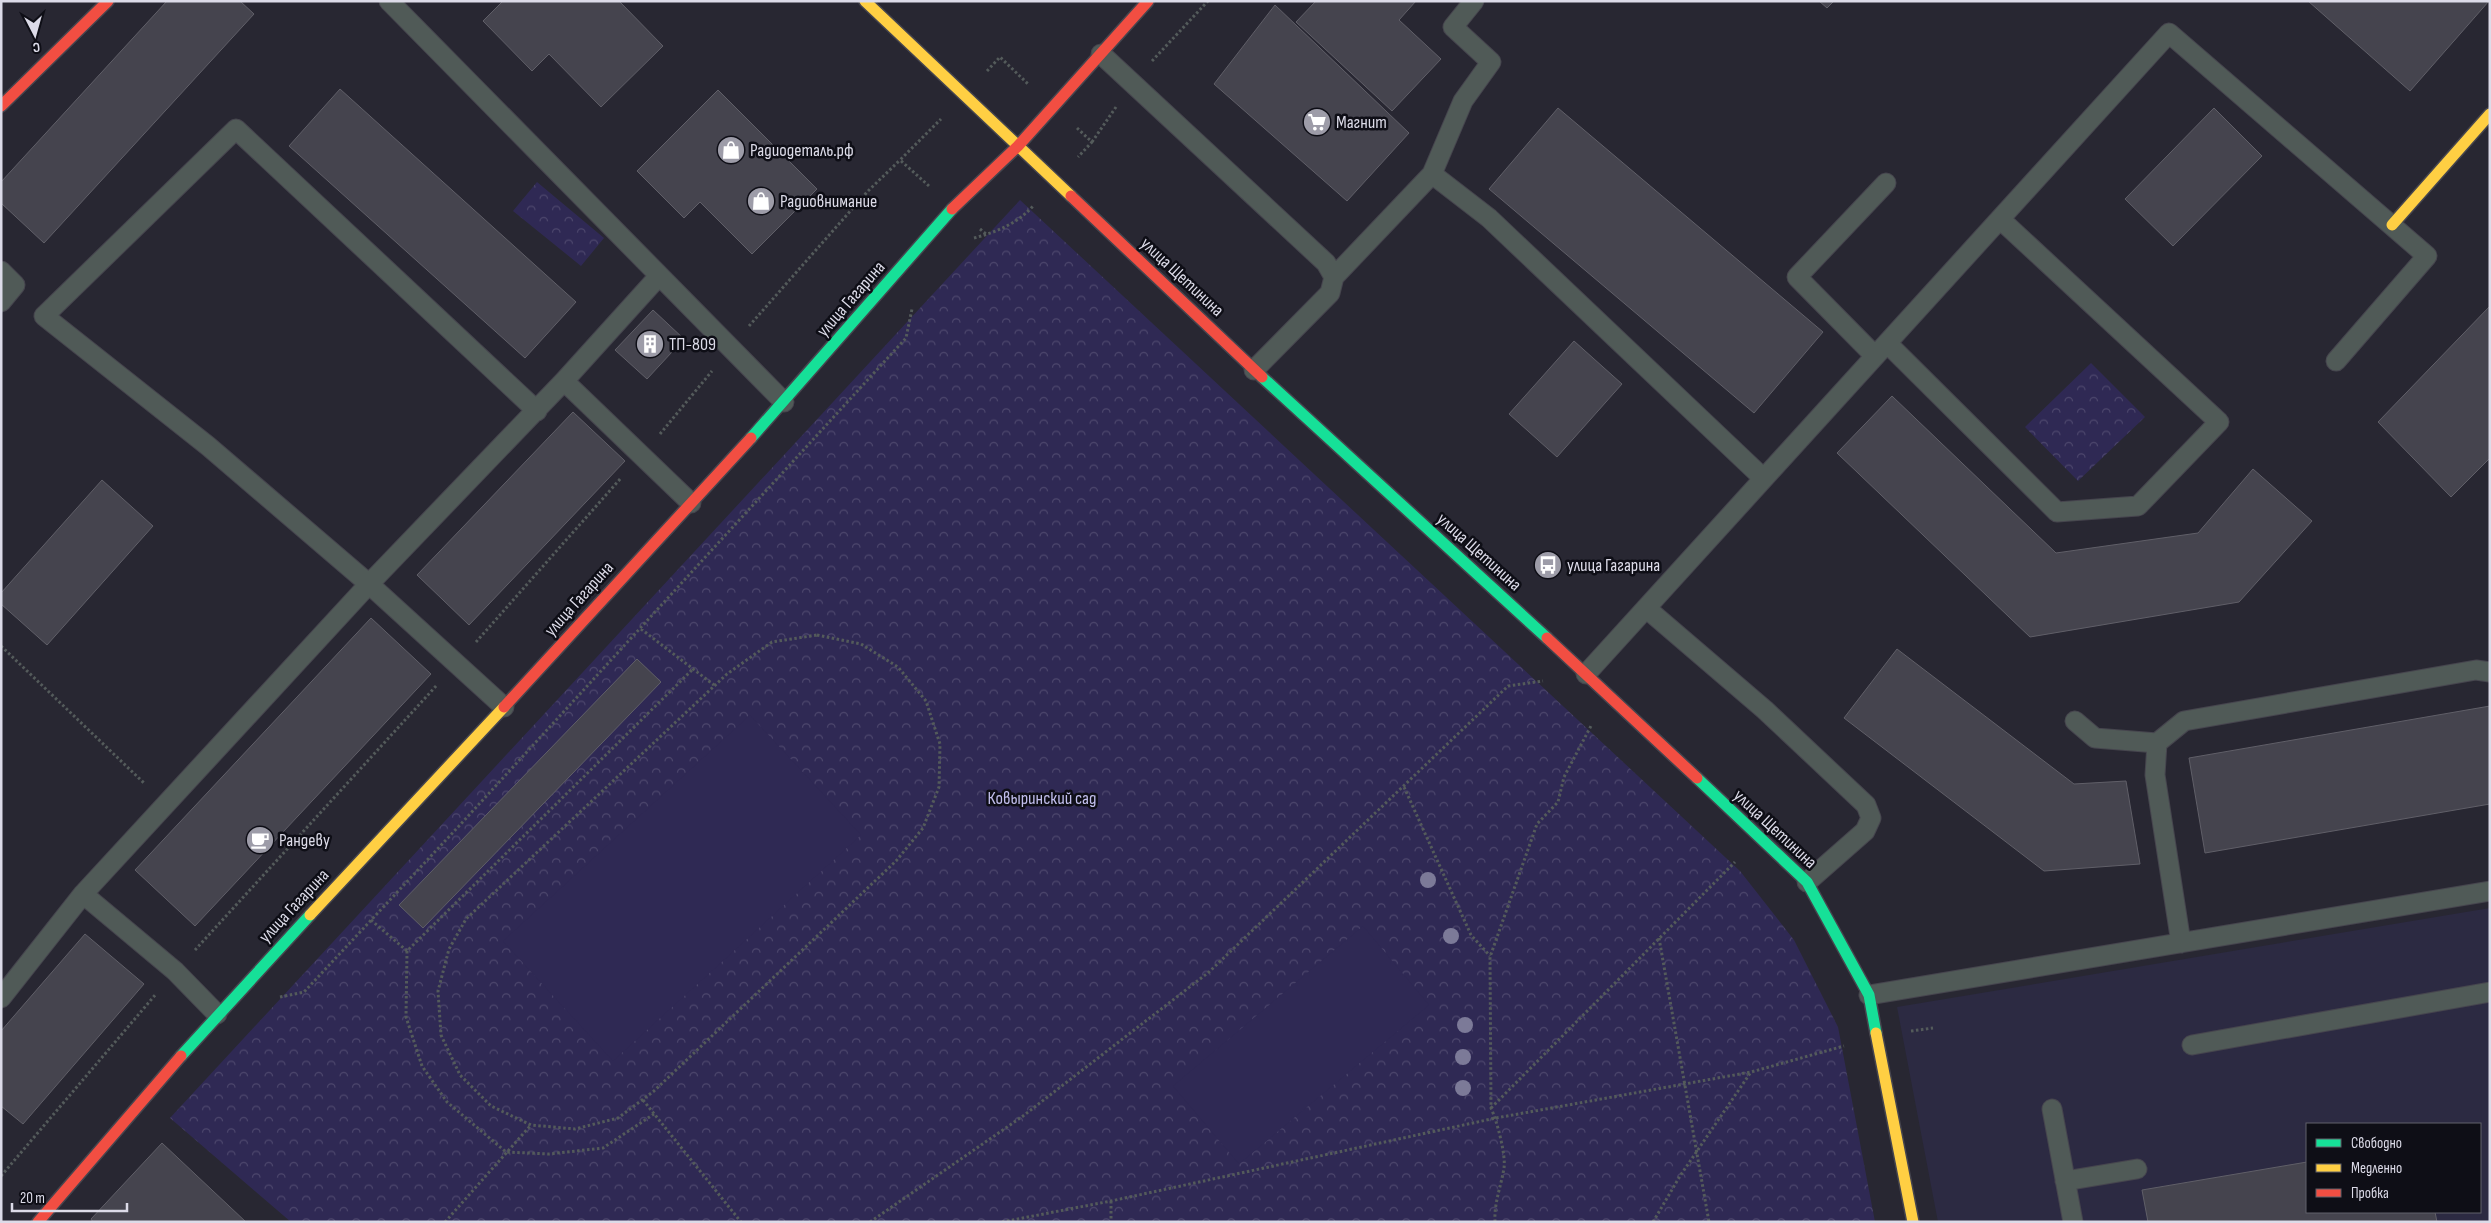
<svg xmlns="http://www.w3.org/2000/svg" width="2491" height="1223" font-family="'Sofia Sans Condensed',sans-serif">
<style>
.built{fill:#2c2a42;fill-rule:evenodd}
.park{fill:url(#park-crowns)}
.pitch{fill:#2f2954}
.building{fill:#45444e;stroke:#605f68}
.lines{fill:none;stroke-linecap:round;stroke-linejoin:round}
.lane-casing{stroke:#46454e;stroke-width:21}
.fast-casing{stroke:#46454e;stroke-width:14}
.slow-casing{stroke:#46454e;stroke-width:14}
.jam-casing{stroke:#46454e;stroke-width:14}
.path{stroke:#545b5b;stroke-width:3;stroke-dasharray:2.5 2.5;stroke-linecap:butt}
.lane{stroke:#505a57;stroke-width:19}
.fast{stroke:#16e098;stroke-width:11}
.slow{stroke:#ffcf43;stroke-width:11}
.jam{stroke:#f24e42;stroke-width:11}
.tree{fill:#7c7a98}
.labels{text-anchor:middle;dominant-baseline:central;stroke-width:5;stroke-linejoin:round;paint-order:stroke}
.poi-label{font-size:18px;fill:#dcdbe8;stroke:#0e0e16;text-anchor:start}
.street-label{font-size:18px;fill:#dcdbe8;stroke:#0e0e16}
.park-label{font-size:18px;fill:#c1beec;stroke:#0e0e16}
</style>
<defs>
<pattern id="park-crowns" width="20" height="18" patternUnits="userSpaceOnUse" patternTransform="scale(1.25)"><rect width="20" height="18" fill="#2f2954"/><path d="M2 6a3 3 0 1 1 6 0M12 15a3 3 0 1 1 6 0" fill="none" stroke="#4d476d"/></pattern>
</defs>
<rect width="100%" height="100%" fill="#282732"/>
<path class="built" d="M2490 908V1222H1938L1897 1007ZM2307 1124H2480V1212H2307Z"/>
<path class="park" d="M537 182 604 238 581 266 513 211Z
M1020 200 1740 871 1794 940 1838 1027 1875 1222H291L170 1118Z
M2091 363 2145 417 2078 481 2025 427Z"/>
<path class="pitch" d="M750 715 861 835 613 1061 503 941Z
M1363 926 1429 1005 1239 1164 1173 1086Z"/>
<path class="building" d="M167 1H240L254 14 44 243 1 203V182Z
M503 1H619L663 46 601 107 549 54 532 71 483 21Z
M1316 1H1416L1399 20 1441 59 1392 111 1296 22Z
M1819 1H1834L1827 8Z
M2308 1H2489L2410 91Z
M1275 5 1409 133 1347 201 1214 84Z
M340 89 576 302 525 358 289 146Z
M718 90 817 189 752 254 700 202 684 218 637 171Z
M1558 108 1823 332 1754 413 1489 189Z
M2214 108 2262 156 2173 246 2125 199Z
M2490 306V458L2451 497 2378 422Z
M653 310 684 339 647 379 615 350Z
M1574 341 1622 384 1557 457 1509 414Z
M1892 396 2056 553 2198 533 2253 469 2312 521 2239 602 2030 637 1837 453Z
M573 412 625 461 469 625 417 575Z
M102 480 153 526 47 645 1 604V593Z
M371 618 431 674 195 926 135 870Z
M1897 649 2074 784 2126 781 2140 864 2044 871 1844 718Z
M637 659 661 682 423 928 399 905Z
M2490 706V804L2205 853 2189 758Z
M85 934 144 984 23 1124 1 1106V1031Z
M162 1143 246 1222H93L91 1219Z
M2307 1162V1212H2435L2437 1222H2148L2142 1190Z"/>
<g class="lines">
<defs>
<path id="lane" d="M389 1 784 402
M1101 54 1326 263 1334 277 1330 293 1254 370
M1432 174 1489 218 1763 478
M1 271 15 285 1 302
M1334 277 1432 174 1463 101 1491 62 1453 27 1474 1
M1887 343 2057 512 2138 506 2219 422 2000 219
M1875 356 1797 277 1886 183
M564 381 659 276
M1646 608 1765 710 1866 805 1871 818 1865 831 1807 882
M1586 674 2169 33 2427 256 2336 361
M504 707 369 584 208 446 44 316 236 129 537 411
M2075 721 2095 738 2157 743
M83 894 175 971 217 1014
M2181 943 2155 775 2157 743 2184 721 2476 670 2490 672
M1869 995 2490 891
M1 998 83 894 369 584 564 381 691 503
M2192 1045 2490 992
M2052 1109 2073 1222
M2065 1181 2137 1169"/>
<path id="fast" d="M1262 377 1547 638
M751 438 952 209
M1697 778 1807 882 1869 995 1876 1033
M181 1056 310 915"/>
<path id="slow" d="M865 1 1071 196
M2392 225 2490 114
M310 915 504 707
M1876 1033 1913 1222"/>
<path id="jam" d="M1 106 108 1
M1071 196 1262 377
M952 209 1018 146 1148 1
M1547 638 1697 778
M504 707 751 438
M38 1222 181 1056"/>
</defs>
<use href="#lane" class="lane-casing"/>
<use href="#fast" class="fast-casing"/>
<use href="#slow" class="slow-casing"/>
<use href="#jam" class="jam-casing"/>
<path class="path" d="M1152 61 1208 1
M987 71 1000 57 1028 84
M1077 128 1092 142 1078 157
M1092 142 1116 107
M929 186 900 160 941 119
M980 229 987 235
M974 238C997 232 1018 223 1033 206
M749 326 868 191 900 160
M660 434 712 371
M641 629 714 685
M817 635 861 644 898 667 926 701 940 744 939 787 923 828 896 861 654 1091 618 1118 575 1129 531 1125 491 1106 460 1075 441 1035 438 991 449 949 466 919 727 674 772 642Z
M476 642 621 478
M1 646 145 784
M1404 787 1471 935 1490 956
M371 920 407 951 693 669
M1659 938 1709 1222
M195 950 437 685
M407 951 406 1017 422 1066 447 1102 506 1152 549 1154 603 1148 654 1114
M280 997 304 992 459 826 906 338 912 309
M1911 1031 1933 1028
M643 1100 741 1222
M1491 1108 1735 862
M1 1176 156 994
M1111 1201V1222
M445 1222 531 1125
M870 1222 1023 1116 1209 972 1508 686 1543 681
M1002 1222 1111 1201 1496 1118 1751 1072 1844 1046
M1495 1222C1494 1202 1501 1187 1504 1168 1506 1155 1497 1121 1491 1108L1490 957 1537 824 1558 802 1564 777 1592 724
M1653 1222 1680 1176 1751 1072"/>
<use href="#lane" class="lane"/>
<use href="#fast" class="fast"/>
<use href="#slow" class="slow"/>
<use href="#jam" class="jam"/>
</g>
<g class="tree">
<circle cx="1428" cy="880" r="8"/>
<circle cx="1451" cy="936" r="8"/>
<circle cx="1465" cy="1025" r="8"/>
<circle cx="1463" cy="1057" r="8"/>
<circle cx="1463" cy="1088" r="8"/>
</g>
<defs>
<symbol id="supermarket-disc" viewBox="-11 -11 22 22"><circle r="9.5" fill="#9d9ca8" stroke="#0e0e16"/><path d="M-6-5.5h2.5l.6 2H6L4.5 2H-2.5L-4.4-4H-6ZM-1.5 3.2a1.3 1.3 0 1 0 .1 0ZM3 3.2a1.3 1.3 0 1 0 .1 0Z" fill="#fff"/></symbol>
<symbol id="shop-disc" viewBox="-11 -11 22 22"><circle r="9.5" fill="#9d9ca8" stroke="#0e0e16"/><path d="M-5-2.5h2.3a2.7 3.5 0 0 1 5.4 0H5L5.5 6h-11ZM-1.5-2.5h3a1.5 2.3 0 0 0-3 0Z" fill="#fff"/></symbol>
<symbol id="building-disc" viewBox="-11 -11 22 22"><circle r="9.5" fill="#9d9ca8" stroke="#0e0e16"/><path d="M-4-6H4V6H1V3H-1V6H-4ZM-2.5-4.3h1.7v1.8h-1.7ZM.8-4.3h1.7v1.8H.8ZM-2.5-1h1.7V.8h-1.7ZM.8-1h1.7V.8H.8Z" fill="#fff"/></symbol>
<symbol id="bus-disc" viewBox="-11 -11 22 22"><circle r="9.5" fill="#9d9ca8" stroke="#0e0e16"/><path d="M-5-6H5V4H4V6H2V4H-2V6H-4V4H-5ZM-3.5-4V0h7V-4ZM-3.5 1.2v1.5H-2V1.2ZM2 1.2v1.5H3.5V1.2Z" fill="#fff"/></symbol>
<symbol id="cafe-disc" viewBox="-11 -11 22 22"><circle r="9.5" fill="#9d9ca8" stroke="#0e0e16"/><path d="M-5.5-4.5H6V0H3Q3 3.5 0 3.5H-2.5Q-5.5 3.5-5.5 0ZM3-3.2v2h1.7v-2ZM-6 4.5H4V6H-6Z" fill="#fff"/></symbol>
</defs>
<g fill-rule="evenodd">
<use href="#supermarket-disc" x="1301" y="106" width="32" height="32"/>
<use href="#shop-disc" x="715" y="134" width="32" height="32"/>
<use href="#shop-disc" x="745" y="185" width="32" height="32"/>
<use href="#building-disc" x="634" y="328" width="32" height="32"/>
<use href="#bus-disc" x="1532" y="549" width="32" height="32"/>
<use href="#cafe-disc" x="244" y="824" width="32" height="32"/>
</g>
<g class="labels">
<g class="poi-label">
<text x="1336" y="122">Магнит</text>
<text x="750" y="150">Радиодеталь.рф</text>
<text x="780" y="201">Радиовнимание</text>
<text x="669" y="344">ТП-809</text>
<text x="1567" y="565">улица Гагарина</text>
<text x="279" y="840">Рандеву</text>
</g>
<g class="street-label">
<text transform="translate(1182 277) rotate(43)">улица Щетинина</text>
<text transform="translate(851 299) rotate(-49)">улица Гагарина</text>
<text transform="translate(1479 552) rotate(42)">улица Щетинина</text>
<text transform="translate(579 599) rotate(-48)">улица Гагарина</text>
<text transform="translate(1775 829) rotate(43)">улица Щетинина</text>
<text transform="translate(294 906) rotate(-47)">улица Гагарина</text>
</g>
<g class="park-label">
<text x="1042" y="798">Ковыринский сад</text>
</g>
</g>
<rect width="2491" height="1223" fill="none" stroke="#dcdbe8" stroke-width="5"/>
<rect x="2306" y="1123" width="175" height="90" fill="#0e0e16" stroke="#60606a"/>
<rect x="2316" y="1139" width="25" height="8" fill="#16e098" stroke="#60606a"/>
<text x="2351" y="1148" font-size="15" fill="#dcdbe8">Свободно</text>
<rect x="2316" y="1164" width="25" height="8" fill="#ffcf43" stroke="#60606a"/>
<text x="2351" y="1173" font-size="15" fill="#dcdbe8">Медленно</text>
<rect x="2316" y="1189" width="25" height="8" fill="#f24e42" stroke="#60606a"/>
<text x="2351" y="1198" font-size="15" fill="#dcdbe8">Пробка</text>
<g transform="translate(35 35) rotate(174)" stroke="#0e0e16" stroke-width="4" paint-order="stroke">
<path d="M0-4L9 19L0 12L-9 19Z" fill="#dcdbe8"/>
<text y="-8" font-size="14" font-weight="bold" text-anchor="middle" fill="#dcdbe8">С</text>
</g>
<path d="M12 1203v8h115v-8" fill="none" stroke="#dcdbe8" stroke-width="2.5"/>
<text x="20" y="1203" font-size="15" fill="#dcdbe8" stroke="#0e0e16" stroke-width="4" paint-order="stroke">20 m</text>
</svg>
